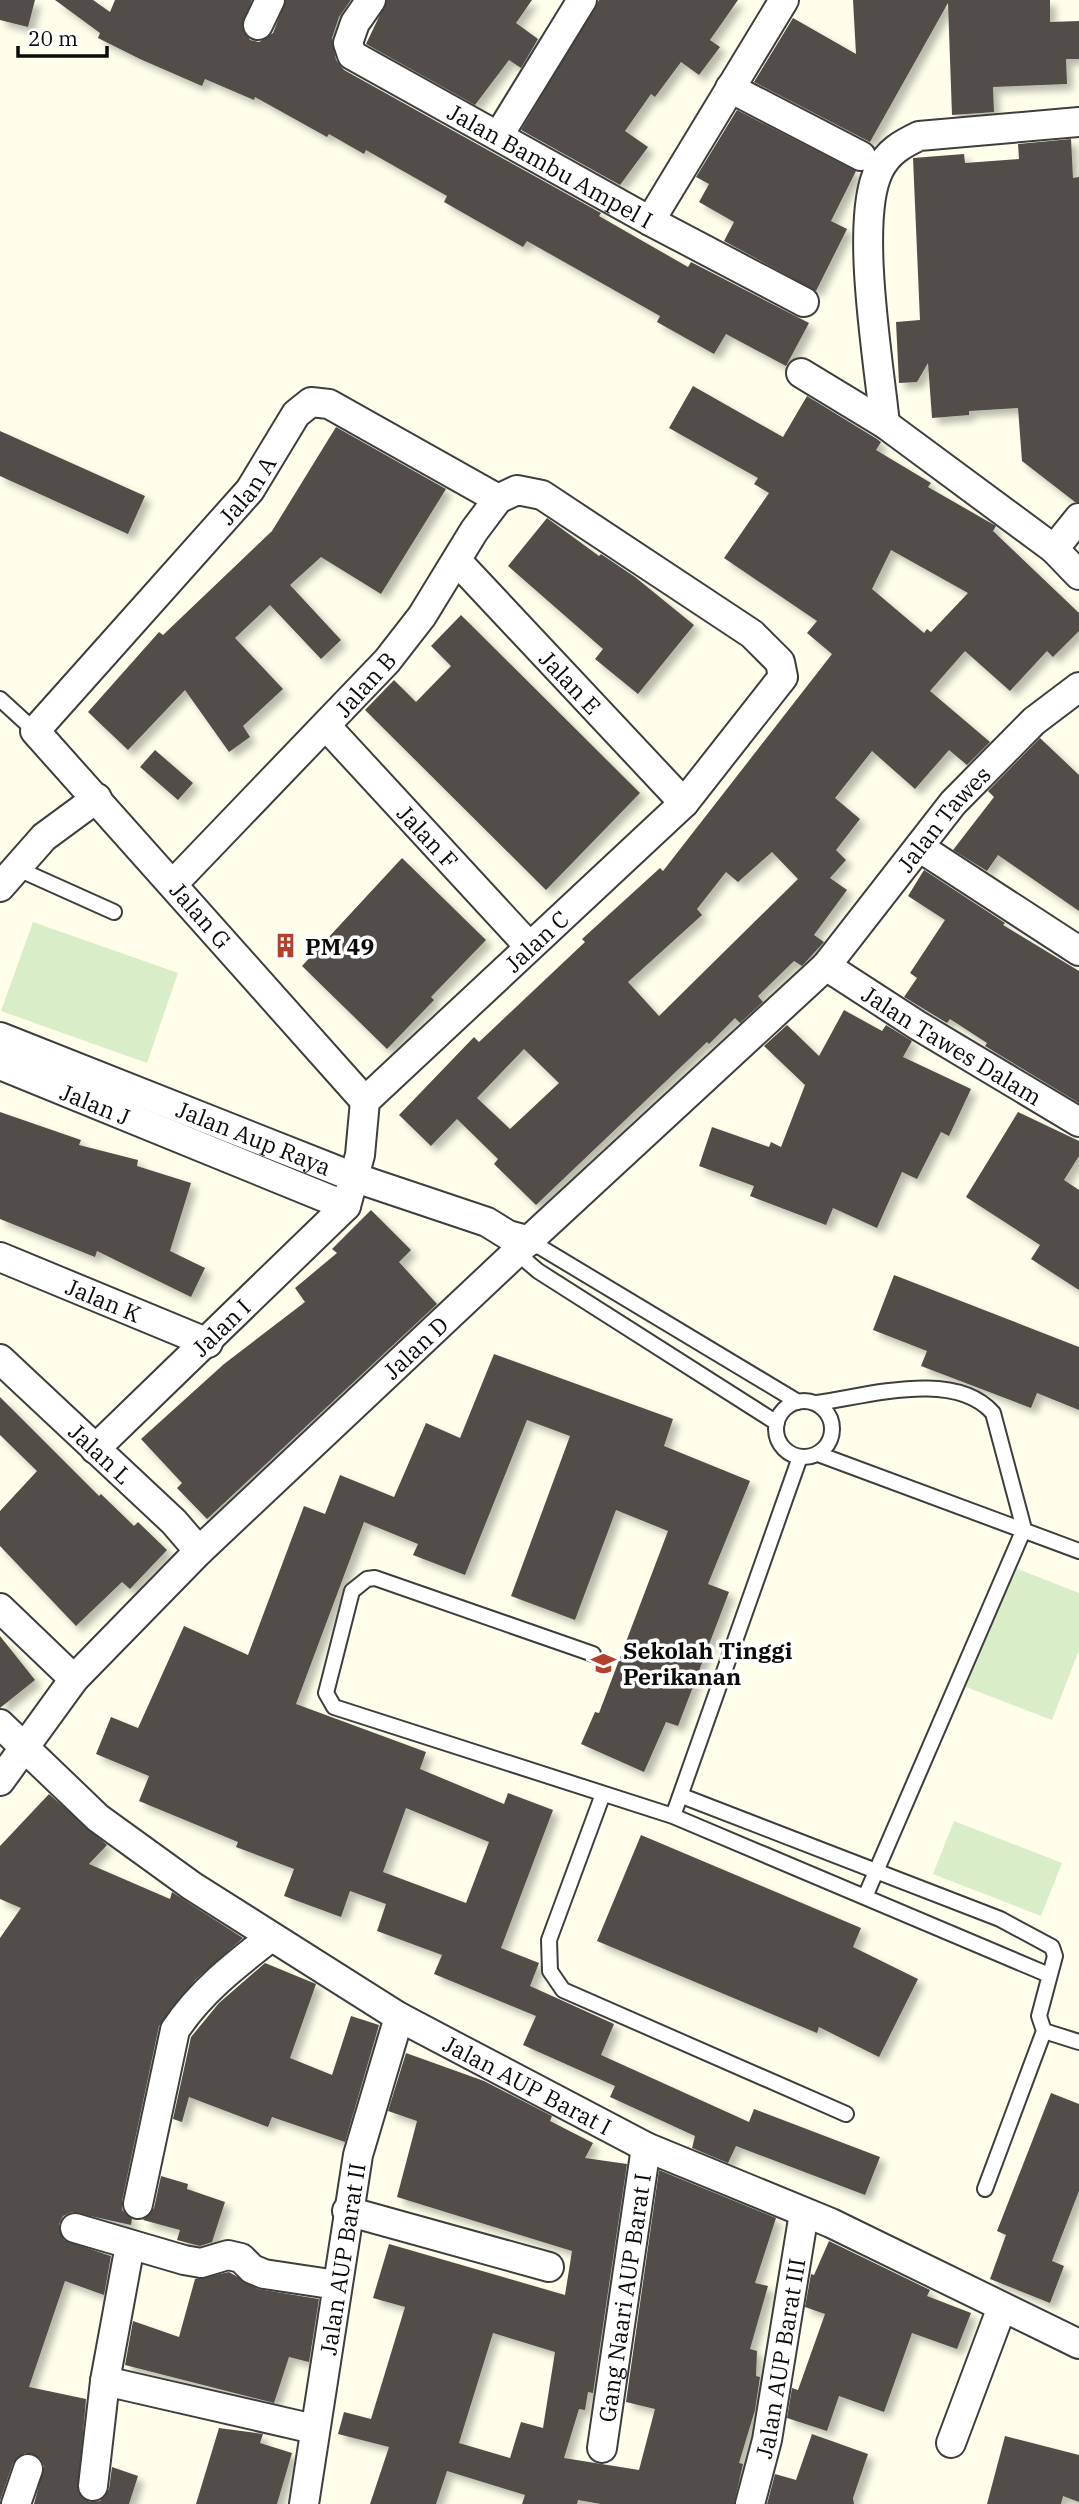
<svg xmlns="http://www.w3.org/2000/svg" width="1079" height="2504" font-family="'IBM Plex Serif',serif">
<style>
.pitch{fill:#d9edc8}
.building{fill:#534e48;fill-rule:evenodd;filter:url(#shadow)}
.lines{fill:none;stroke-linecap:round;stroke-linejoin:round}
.lane-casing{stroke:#3e3e3e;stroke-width:18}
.street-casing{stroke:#3e3e3e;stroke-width:32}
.lane{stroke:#fff;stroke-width:14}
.street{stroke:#fff;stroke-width:28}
.labels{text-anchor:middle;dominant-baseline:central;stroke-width:7;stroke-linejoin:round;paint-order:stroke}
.street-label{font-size:23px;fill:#0b0b0b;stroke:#fff}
.poi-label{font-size:23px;font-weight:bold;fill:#0b0b0b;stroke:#fff;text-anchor:start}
</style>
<defs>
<filter id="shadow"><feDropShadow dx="6" dy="6" stdDeviation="3.5" flood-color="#0004"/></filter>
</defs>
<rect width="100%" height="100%" fill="#fefeea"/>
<path class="pitch" d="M33 922 178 973 147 1063 1 1011Z
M1013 1567 1079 1593V1650L1052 1720 966 1687Z
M954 1821 1062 1863 1041 1916 933 1874Z"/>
<path class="building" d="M0 0H35L28 27 0 20Z
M55 0H93L110 12 115 0H252L242 27 250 40 259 42 273 33 286 0H351L339 17 332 38 336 60 344 70 601 213 599 216 688 267 691 262 809 323 786 366 726 334 714 354 657 322 660 316 527 241 523 247 444 202 447 196 366 150 364 154 329 134 327 137 255 97 254 100 205 79 202 86 140 59 98 38 100 33Z
M387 0H532L516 23 538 39 521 68 509 60 475 105 366 44Z
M599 0H738L710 40 720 47 699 75 681 62 655 97 651 94 625 131 648 147 620 185 521 130Z
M853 0H1050V22L1079 21V59H1066L1067 84 993 87 994 112 952 115 948 3 870 142 754 82 793 18 856 54Z
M737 110 856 171 831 221 847 229 816 291 724 241 734 222 699 202 709 184 696 177Z
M1071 139 1073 178 1079 177V502H1075L1022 461 1018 408 969 411V415L932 418 928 363 917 382 899 383 896 322 920 320 913 158 964 154 965 163 1019 159 1018 144Z
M693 386 783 437 807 396 877 439 881 442 876 450 931 483 928 487 996 526 993 531 1079 613V631L1053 657 1047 651 1010 691 965 651 930 691 990 742 967 765 949 750 915 789 872 751 835 798 860 819 836 850 846 860 830 878 847 890 814 935 824 942 802 966 794 961 758 996 763 1002 740 1023 735 1018 709 1044 707 1042 536 1205 494 1164 498 1159 457 1119 431 1146 399 1115 474 1037 479 1042 585 942 582 939 660 868 663 871 832 654 807 633 817 621 724 558 769 493 754 484 758 478 669 428ZM891 550 968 593 931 632 927 629 924 633 872 589ZM772 852 798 879 659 1016 628 982 702 915 697 909 726 872 738 882ZM524 1049 559 1083 510 1129 477 1098Z
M336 427 446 489 381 594 321 557 290 585 341 640 321 659 270 605 235 638 283 689 243 726 250 737 229 752 185 690 128 750 88 712 159 632 163 635 272 531Z
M0 431 145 496 128 534 0 476Z
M547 518 599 556 601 554 635 577 694 625 638 694 595 659 603 649 508 566Z
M461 615 640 793 546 890 365 710 394 680 416 702 451 666 431 646Z
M1040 738 1079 775V911L998 855 987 871 953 850 994 797 988 791Z
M155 750 193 783 178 800 140 767Z
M402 858 486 940 431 997 434 1000 387 1049 302 966Z
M924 870 1005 923 1003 925 1079 971V1103L985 1046 987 1043 950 1019 947 1023 904 997 917 978 910 973 945 920 908 896Z
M844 1010 882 1031 886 1025 912 1041 903 1057 971 1089 949 1136 941 1132 917 1179 902 1172 877 1228 833 1208 826 1225 750 1196 754 1186 699 1166 712 1127 769 1147 771 1142 781 1147 805 1085 764 1046 787 1025 819 1056Z
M0 1112 81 1140 79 1145 138 1160 137 1166 191 1183 170 1251 205 1268 191 1297 97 1251 95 1257 0 1219Z
M1018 1112 1079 1141V1156L1064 1180 1079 1190V1290L1031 1259 1040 1245 966 1197Z
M371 1210 411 1250 399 1262 437 1304 207 1519 177 1488 182 1483 141 1439 224 1364 305 1302 295 1288 337 1253 332 1249Z
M894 1275 1079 1347V1410L1037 1393 1031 1408 921 1366 927 1351 873 1330Z
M494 1354 673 1419 664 1446 750 1481 708 1584 729 1592 678 1726 666 1722 644 1772 581 1744 595 1712 599 1713 668 1531 616 1510 575 1620 511 1596 570 1436 527 1420 465 1575 413 1555 418 1544 364 1522 296 1704 426 1752 420 1769 504 1804 508 1793 553 1810 501 1948 539 1963 530 1986 614 2024 601 2055 749 2122 754 2109 880 2157 865 2195 736 2146 728 2163 692 2148 695 2136 610 2097 615 2086 523 2045 536 2016 434 1974 442 1955 377 1931 386 1904 350 1891 341 1917 284 1896 294 1869 236 1847 238 1842 139 1801 149 1776 96 1754 111 1717 138 1728 184 1626 248 1655 304 1506 325 1514 340 1475 394 1497 426 1423 460 1438ZM406 1808 489 1842 466 1903 383 1872Z
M0 1397 99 1496 101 1494 134 1526 138 1522 167 1550 130 1589 122 1582 76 1626 0 1546V1511L37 1471 0 1435Z
M0 1636 35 1680 0 1708Z
M49 1794 107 1845 89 1864 170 1899 172 1892 243 1938 195 1980 159 2026 122 2201V2210L132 2219 131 2225 72 2212 63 2216 59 2224 64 2240 111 2256 104 2295 65 2281 29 2387 86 2399 78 2492 90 2502 100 2501 109 2489 112 2467 138 2476 129 2504H34L44 2466 40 2458 25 2453 13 2463 0 2501V1938L21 1908 0 1899V1846Z
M641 1835 861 1928 853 1947 918 1979 879 2057 819 2027 817 2033 597 1941Z
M265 1963 316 1984 290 2058 332 2075 351 2016 379 2025 345 2142 272 2117 268 2127 189 2097 182 2122 173 2119 191 2037 219 2003Z
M406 2053 484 2081 552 2116 550 2121 593 2143 585 2158 627 2164 593 2393 588 2392 585 2410 579 2409 564 2458 639 2470 655 2409 626 2402 659 2170 776 2218 755 2283 768 2286 750 2349 757 2351 756 2376 760 2377 755 2410 739 2463 743 2464 734 2504H601L578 2500 577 2504H522L525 2495 447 2471 436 2504H370L389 2447 338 2434 344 2412 371 2419 405 2307 373 2298 389 2244 565 2295 572 2251 397 2197 417 2121 388 2111ZM493 2333 555 2352 543 2428 521 2422 510 2458 459 2443Z
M1051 2093 1079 2104V2191L1052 2261 1064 2266 1050 2303 990 2279 1006 2235 997 2231Z
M161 2176 188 2184 187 2189 225 2202 212 2242 200 2246 177 2240 180 2230 143 2220 154 2208Z
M829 2241 930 2290 927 2296 971 2313 957 2349 912 2333 884 2412 839 2396 827 2431 787 2418 792 2388 798 2390 825 2314 805 2307 811 2274 814 2275Z
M229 2272 258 2289 319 2299 309 2362 289 2357 274 2403 125 2365 133 2321 179 2337 195 2279Z
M219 2428 263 2434 260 2443 292 2453 277 2504H196Z
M812 2434 868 2454 853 2498 854 2504H767L775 2474 796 2480Z
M1005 2436 1079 2455V2502L1063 2496 1061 2504H987Z"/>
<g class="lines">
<defs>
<path id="lane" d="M0 699 35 731
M16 868 114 912
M530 1241 798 1402
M517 1253 538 1271 777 1423
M776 1429a28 28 0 1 1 56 0a28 28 0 1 1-56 0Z
M817 1403C868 1396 955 1369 993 1413L1024 1529 865 1897
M818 1454 1079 1551
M593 1654 375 1578 367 1579 352 1591 326 1693 334 1707 673 1816 1049 1975
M603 1794 549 1940 550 1971 563 1990 846 2114
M682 1796 1000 1919 1052 1947 1055 1956 1039 2016 1044 2031 1079 2042
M673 1816 800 1457
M985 2189 1044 2031"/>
<g id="street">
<path id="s1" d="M371 0 355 23 348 43 352 55 650 221 804 302"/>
<path d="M258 25 270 0"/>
<path d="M730 88 861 156"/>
<path d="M499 135 582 0"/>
<path d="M650 221 784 0"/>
<path d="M801 373 885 424 1054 549 1079 575"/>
<path d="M885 424C879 364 854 220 879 170 888 152 902 144 919 136L1079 122"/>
<path d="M1054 549 1079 518"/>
<path id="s2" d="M457 561 684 803"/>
<path id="s3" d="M327 727 529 946"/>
<path d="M919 847 1079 951"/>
<path d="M0 887 44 837 97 798"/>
<path id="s4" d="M826 966 917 1025 1079 1122"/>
<path id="s5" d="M0 1037 356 1178 487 1222 508 1235 530 1241"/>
<path id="s6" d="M0 1065 346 1206"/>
<path id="s7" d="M365 1101 35 731 250 490 296 414 311 402 329 404 498 499"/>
<path id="s8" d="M0 1257 208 1343"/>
<path id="s9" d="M0 1359 174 1522 199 1551"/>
<path id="s10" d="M95 1449 346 1206 360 1155 365 1101 684 803 783 677 780 662 752 634 542 495 517 490 498 499 474 531 422 616 387 661 173 884"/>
<path d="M0 1608 74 1679"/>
<path id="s11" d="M0 1724 98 1818 192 1886 399 2017 646 2147 831 2223 1079 2344"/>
<path id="s12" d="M0 1781 74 1679 199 1551 539 1231 826 966 953 803 1034 721 1079 687"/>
<path d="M138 2204 175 2030C200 1992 235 1965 271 1937"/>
<path d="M347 2211 549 2267"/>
<path d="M75 2228 184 2260 201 2263 228 2255 241 2258 252 2269 264 2274 337 2285"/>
<path d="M105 2381 314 2429"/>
<path d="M951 2443 1002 2307"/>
<path id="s13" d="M602 2448 646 2147"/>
<path d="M93 2486 105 2381 130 2245"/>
<path d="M16 2504 28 2469"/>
<path id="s14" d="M304 2504 358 2155 399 2017"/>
<path id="s15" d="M750 2504 767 2440 804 2213"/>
</g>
</defs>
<use href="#lane" class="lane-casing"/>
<use href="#street" class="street-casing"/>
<use href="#lane" class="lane"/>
<use href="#street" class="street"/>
</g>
<defs>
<symbol id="building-bare" viewBox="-9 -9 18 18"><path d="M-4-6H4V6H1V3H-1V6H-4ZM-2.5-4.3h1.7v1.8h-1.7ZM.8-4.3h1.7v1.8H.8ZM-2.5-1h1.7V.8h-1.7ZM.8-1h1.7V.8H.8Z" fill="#b2402c" stroke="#fff" stroke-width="2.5" paint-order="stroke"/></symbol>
<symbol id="university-bare" viewBox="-9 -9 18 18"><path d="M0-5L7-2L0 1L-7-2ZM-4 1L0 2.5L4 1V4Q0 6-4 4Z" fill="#b2402c" stroke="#fff" stroke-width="2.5" paint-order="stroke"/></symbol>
</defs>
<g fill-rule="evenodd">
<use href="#building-bare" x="268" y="928" width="35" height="35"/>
<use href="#university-bare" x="586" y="1646" width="35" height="35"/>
</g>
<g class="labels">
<g class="street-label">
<text stroke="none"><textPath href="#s1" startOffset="289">Jalan Bambu Ampel I</textPath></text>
<text stroke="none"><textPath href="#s7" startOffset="817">Jalan A</textPath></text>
<text stroke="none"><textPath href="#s2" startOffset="166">Jalan E</textPath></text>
<text transform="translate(365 684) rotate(-48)">Jalan B</text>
<text stroke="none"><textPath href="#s12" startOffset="1351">Jalan Tawes</textPath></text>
<text stroke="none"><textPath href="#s3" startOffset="149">Jalan F</textPath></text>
<text transform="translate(201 915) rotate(49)">Jalan G</text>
<text stroke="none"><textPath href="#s10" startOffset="691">Jalan C</textPath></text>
<text stroke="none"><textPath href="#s4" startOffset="149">Jalan Tawes Dalam</textPath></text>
<text stroke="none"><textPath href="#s6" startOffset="103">Jalan J</textPath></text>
<text stroke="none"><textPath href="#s5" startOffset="273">Jalan Aup Raya</textPath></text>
<text stroke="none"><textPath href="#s8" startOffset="112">Jalan K</textPath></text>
<text stroke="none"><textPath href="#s10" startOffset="175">Jalan I</textPath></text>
<text stroke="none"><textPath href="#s12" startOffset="602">Jalan D</textPath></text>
<text stroke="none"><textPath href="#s9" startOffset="138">Jalan L</textPath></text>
<text stroke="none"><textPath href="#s11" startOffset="642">Jalan AUP Barat I</textPath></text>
<text stroke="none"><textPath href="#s14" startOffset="248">Jalan AUP Barat II</textPath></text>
<text stroke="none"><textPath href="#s13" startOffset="152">Gang Naari AUP Barat I</textPath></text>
<text stroke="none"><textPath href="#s15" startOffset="149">Jalan AUP Barat III</textPath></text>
</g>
<g class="poi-label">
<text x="305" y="946">PM 49</text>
<text x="623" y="1650">Sekolah Tinggi<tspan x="623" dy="26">Perikanan</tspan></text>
</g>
</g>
<path d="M18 46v10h89v-10" fill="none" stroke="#0b0b0b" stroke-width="3.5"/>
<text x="28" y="46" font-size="21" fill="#0b0b0b" stroke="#ffffff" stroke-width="5" paint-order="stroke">20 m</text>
</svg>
